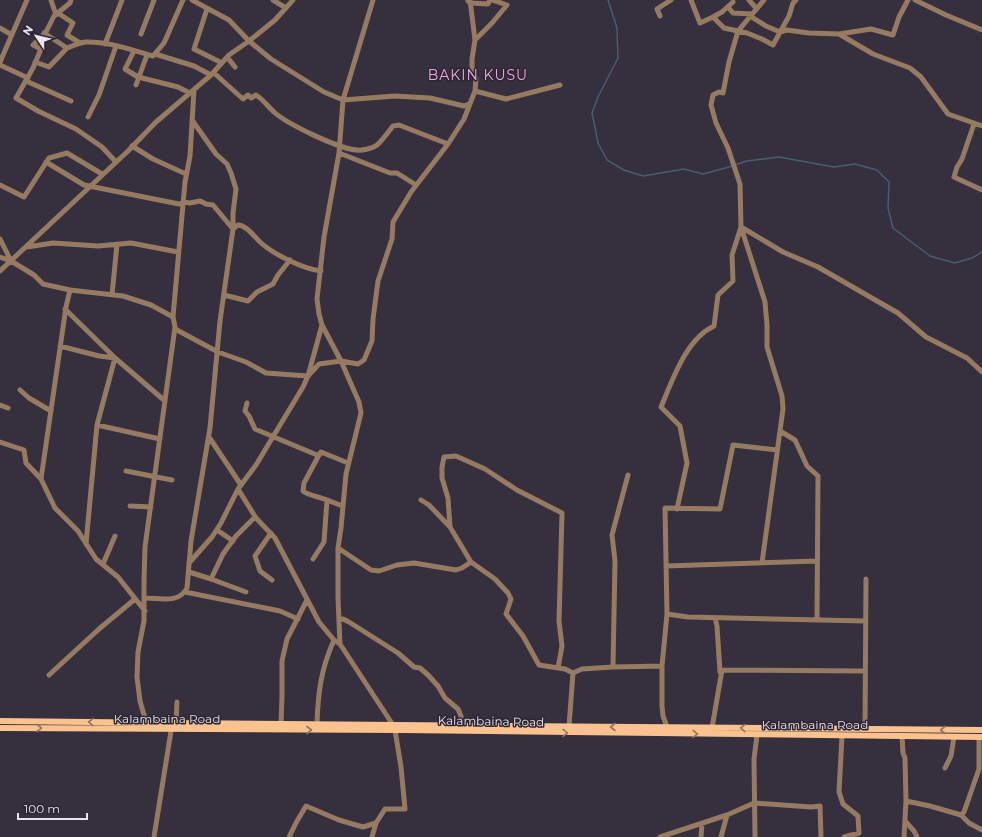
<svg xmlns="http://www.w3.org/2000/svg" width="982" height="837" font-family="Montserrat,sans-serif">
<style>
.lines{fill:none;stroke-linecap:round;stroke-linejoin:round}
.stream{stroke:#475d74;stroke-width:1.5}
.minor{stroke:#967b62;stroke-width:5}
.major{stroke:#fac28e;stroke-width:6}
.oneway{stroke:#937460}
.labels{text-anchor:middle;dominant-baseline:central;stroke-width:3;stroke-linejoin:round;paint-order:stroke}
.street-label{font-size:12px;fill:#e8e3ec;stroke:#2c2533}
.quarter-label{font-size:14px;letter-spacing:1px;fill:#efaddf;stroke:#2c2533}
</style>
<rect width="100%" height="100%" fill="#362f3d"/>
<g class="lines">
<path class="stream" d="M608 0 617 28 618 58 598 97 592 113 598 143 607 160 624 170 643 176 684 169 703 174 729 167 747 161 779 157 834 167 855 164 877 170 889 182 888 208 893 228 930 256 955 263 972 258 982 252"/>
<path class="minor" d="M51 0 56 15
M71 0 70 3 54 16 46 32 33 45 41 49 33 68 16 98 38 111 76 129 102 147 116 162
M192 0 229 20 249 41 271 59 324 92 343 100 395 96 430 98 464 106 469 104
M273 0 286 8
M373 0 343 100 339 153 324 237 317 299 319 314 322 325 341 361 359 402 361 413 346 474 341 528 338 548V598L340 644 393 725
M691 0 700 23 713 17 724 28 747 33 762 39 773 45 789 16 793 3 796 0
M749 0 756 8
M764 0 738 31 729 62 723 93 719 92 713 95 711 105 716 123 728 148 740 184 741 227 765 302 767 325V347L782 396 783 409 780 431 795 440 807 466 818 476 817 620
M915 0 946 15 982 30
M468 1 470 3 488 4 490 0
M728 7 733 13 752 14
M207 9 194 49 222 63
M58 13 73 23 67 35 80 43
M660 16 657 9 671 0
M750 16 766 26 780 32 787 30 809 33 839 34 871 29 893 35 899 17 908 0
M713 17 722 12 733 2
M0 28 12 35
M44 33 67 48C72 46 79 43 85 42 108 41 131 50 153 56L164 43 183 0
M141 34 154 0
M839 34 873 54 910 68 921 77 948 114 982 126
M475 40 492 23 507 5 492 0
M105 44 122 0
M134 51 125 69 138 77 178 87 190 93
M155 54 194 66 211 75
M227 57 235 67
M0 62 27 0
M35 62 49 67 67 48
M0 65 28 78
M214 73 243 99 248 95 251 98 256 95C264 100 267 106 274 112 287 124 339 149 357 150 362 151 373 148 377 145 382 141 389 131 393 126L399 125 448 144
M26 81 71 101
M136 85 147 55
M475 91 506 99 560 85
M88 117 99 95 116 46
M974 124 962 159 957 167 954 177 982 190
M132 146 153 159 186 174
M339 153 390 173H397L416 185
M46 162 84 185 179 204 184 202 190 203 200 201 206 204 213 205 233 229V213L236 189 231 173 227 164 216 154 192 120
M0 185 24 197 49 158 67 153 102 174
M0 239 11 261
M27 247 53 243 98 246 131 243 178 252
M0 257 11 261 34 275 43 284 70 290
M0 271 128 151 156 122 211 75 229 55 249 41 275 20 293 0
M112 295 117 244
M224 295 248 301 257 292 273 284 278 275 290 260
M65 309 115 358 165 401
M175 329 218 352 246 362 266 373 308 376 319 364 341 361 358 364 364 360 372 341 373 319 378 281 392 239 393 222 411 192 448 144 464 119 475 91 476 78 472 67V59L475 40 470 0
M60 346 99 356 115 358 97 425
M20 390 29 398 51 411
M247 403 245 411 249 416 255 429 317 455H319L321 452 348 463
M0 405 8 408
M209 437 241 485
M0 442 24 450 26 463 41 479 55 508 78 531 96 559 118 577 145 611
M319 455 304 483 303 491C310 496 317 496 324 499 331 501 336 504 343 506
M126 471 172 480
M628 475 612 535 615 561 613 667 662 666
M41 479 66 307 70 290 123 296 151 305 173 317
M238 489 256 518 275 538 319 622 334 640 340 644
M421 500 429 505 450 527 471 562 495 579 508 593 511 599 506 614 523 636 539 665 565 669 573 673 569 726
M130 506 151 507
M677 509 687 463 680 426 661 407C673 379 686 339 714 326L718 295 733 281 732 255 741 227 783 252 818 267 877 301 898 313 926 337 967 358 982 372
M450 527 448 498 442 478V467L444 457 456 456 485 469 517 490 562 513 559 621 562 646 558 668
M217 530 233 541
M271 533 255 556 260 571 272 580
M86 544 97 425 160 439
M338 548 371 570 379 571 397 565 414 563 456 570 462 568 471 562
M313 559 324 542 327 500
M189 563 212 537 221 523 238 489 256 465 303 387 308 376 322 325
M762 563 780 431
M103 564 115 536
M666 566 817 561
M189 572 211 579 223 554 236 536 255 517
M211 579 246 592
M185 592 280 611 298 619
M145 598C160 598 179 604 187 588L191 541 210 428 220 321 233 229 238 225C246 225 254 236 260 242 273 254 303 269 321 271
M667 614 688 617 866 621
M715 618 717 626 720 672
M339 620 343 619 349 622 398 653 414 667 420 668 428 675 438 686 445 698 458 709 461 716V726
M573 673 582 669 613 667
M49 675 99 629 135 599
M146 722 140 701 137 677 138 652 144 621V580L145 547 175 327 173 317 185 182 190 156 194 90
M176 723 177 702
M281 724 282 696V661L287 639 307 600
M317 724C318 692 321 669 334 640
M665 727 666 724 663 716 662 706V666L667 614 665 508 720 509 733 445 777 450
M712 728 722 670 865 671
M865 729 866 579
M842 736 839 792 843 804 858 816 859 833 844 837
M902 736 903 753 905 758 906 801 904 837
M945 768 951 756 954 737
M906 801 930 806 961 815 969 823 982 830
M961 815 964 812 979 769V737
M905 821 914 831 917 837
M154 837 172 725
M289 837 297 821 306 806 339 820 363 827 376 823
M372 837 376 823 385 809H405L401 767 395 730
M660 837 727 815 754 803 811 807 820 806 821 837
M701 837 702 824
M721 837 727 815
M755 837 754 759 757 735"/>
<path class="major" d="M0 721 176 723 982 730
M0 728 403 730 982 737"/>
</g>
<defs><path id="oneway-chevron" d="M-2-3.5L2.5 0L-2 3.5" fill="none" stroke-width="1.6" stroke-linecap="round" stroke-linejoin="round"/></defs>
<g class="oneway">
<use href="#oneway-chevron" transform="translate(91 722) rotate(-179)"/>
<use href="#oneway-chevron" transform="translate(613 727) rotate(-180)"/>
<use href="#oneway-chevron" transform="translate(39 728) rotate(1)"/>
<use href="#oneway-chevron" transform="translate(743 728) rotate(-179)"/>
<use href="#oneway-chevron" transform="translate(309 730)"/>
<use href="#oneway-chevron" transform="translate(943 730) rotate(-180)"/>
<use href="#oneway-chevron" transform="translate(565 733) rotate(1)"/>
<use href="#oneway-chevron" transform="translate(695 734) rotate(1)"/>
</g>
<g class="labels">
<g class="street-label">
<text x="167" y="718">Kalambaina Road</text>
<text transform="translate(491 721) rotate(1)">Kalambaina Road</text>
<text x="815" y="724">Kalambaina Road</text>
</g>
<g class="quarter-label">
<text x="478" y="75">BAKIN KUSU</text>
</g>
</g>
<g transform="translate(36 36) rotate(305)" stroke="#2c2533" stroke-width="3" paint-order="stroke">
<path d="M0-3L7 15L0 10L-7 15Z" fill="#e8e3ec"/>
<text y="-6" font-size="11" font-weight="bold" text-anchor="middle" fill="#e8e3ec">N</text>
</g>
<path d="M18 813v6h69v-6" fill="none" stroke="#e8e3ec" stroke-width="2"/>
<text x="24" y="813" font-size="12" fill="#e8e3ec" stroke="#2c2533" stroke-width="3" paint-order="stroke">100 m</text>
</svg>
